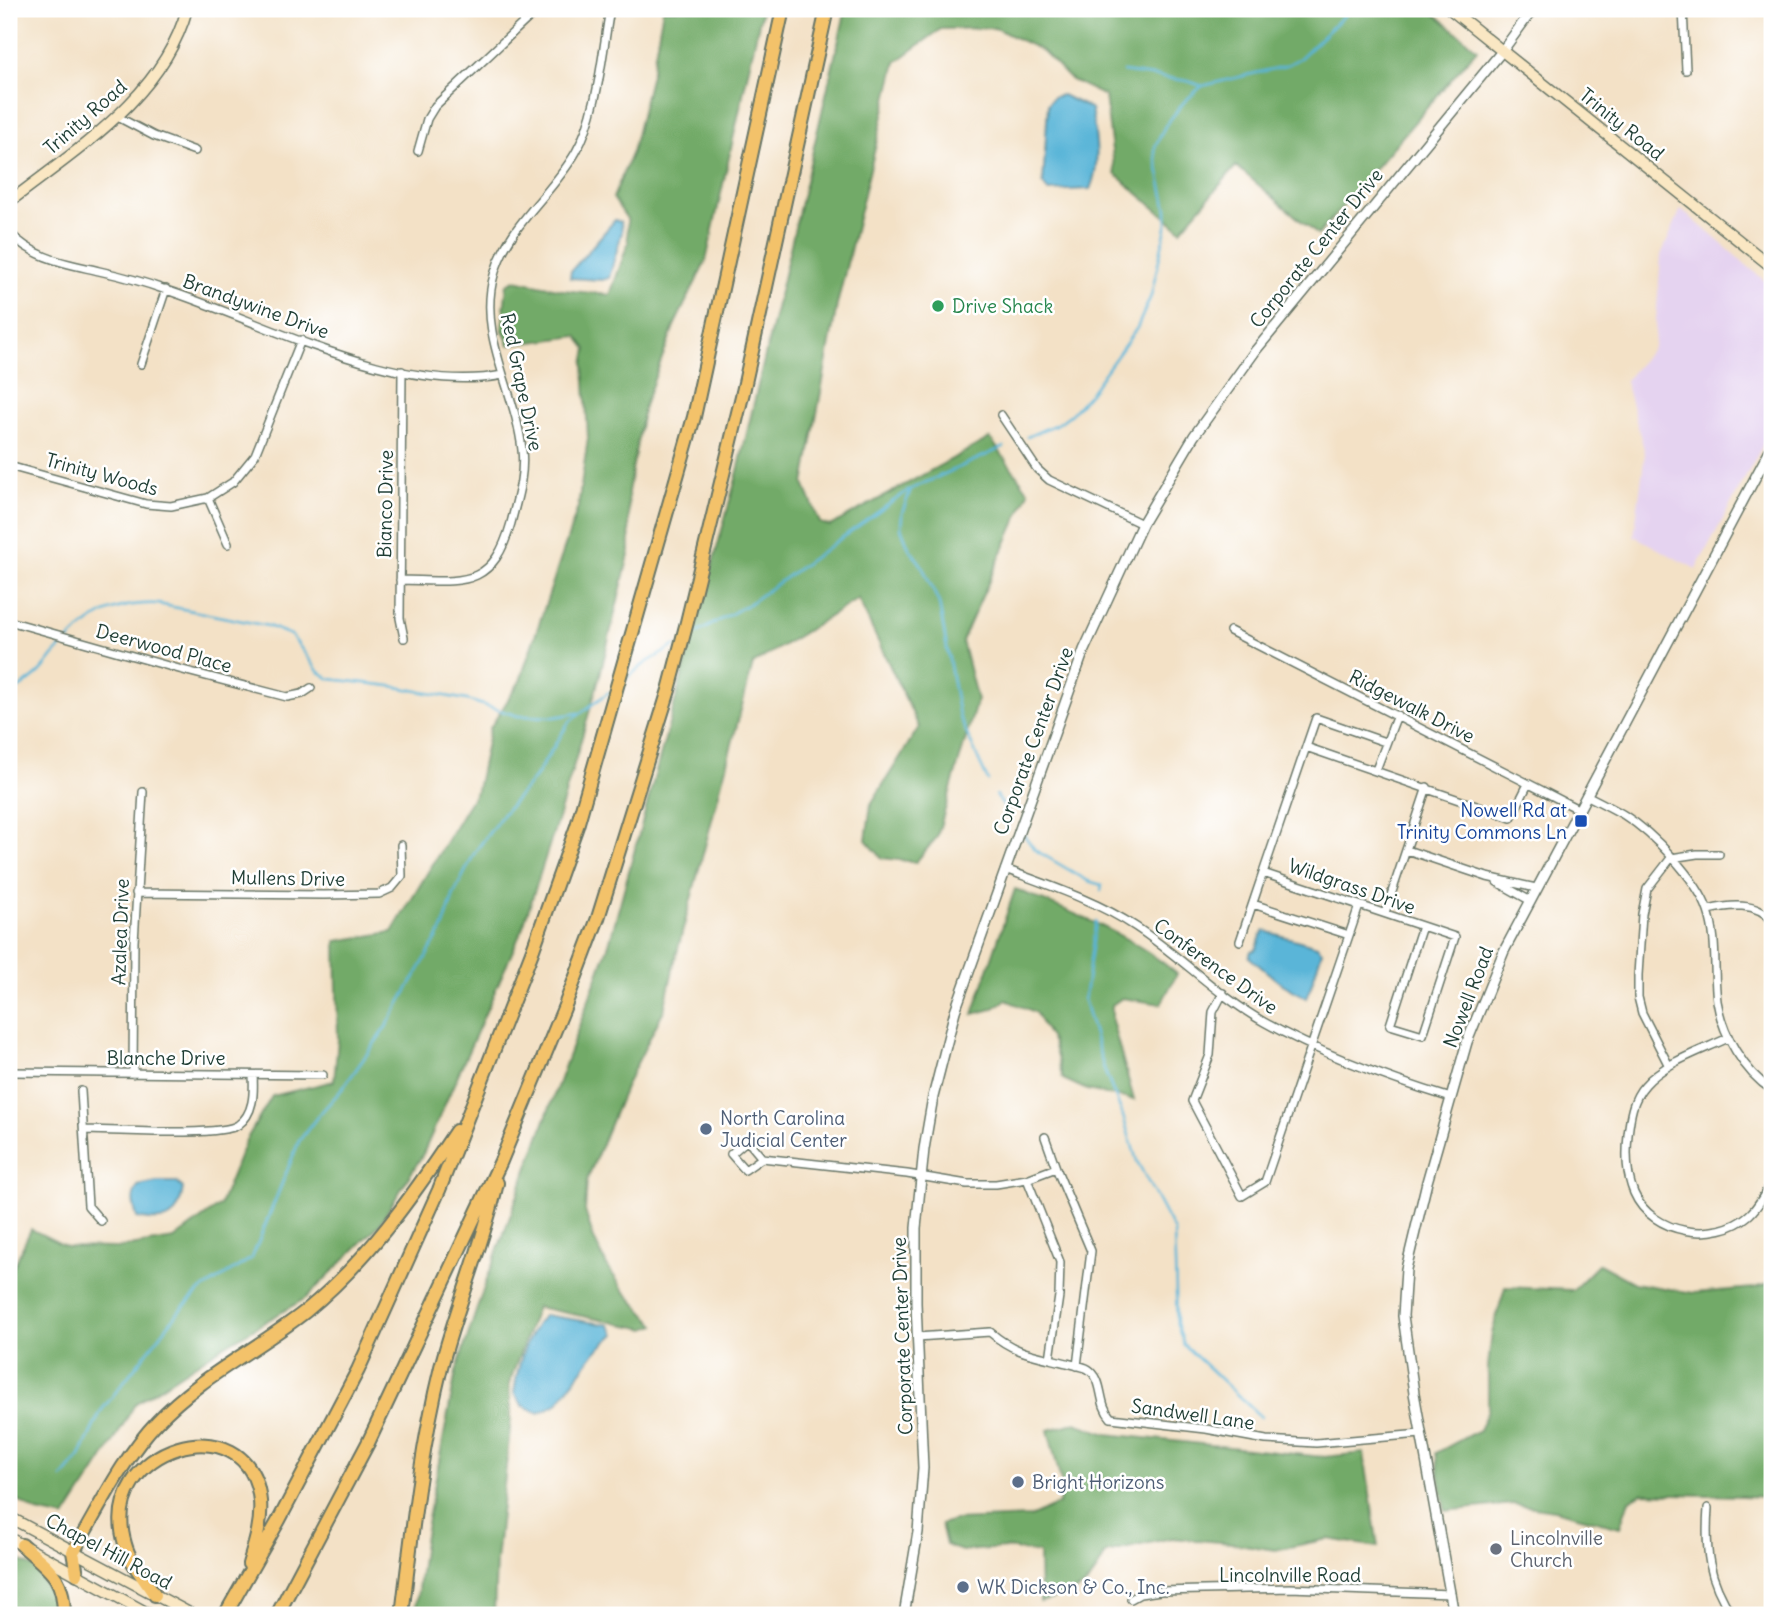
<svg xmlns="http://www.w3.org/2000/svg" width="1781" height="1624" font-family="Delius,sans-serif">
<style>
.built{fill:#e5d3f0}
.forest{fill:#72aa67;stroke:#48744e;stroke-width:2}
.water{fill:#5ab5d8;stroke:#3c7986;stroke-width:2}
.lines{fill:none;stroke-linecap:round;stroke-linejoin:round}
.stream{stroke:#5ab5d8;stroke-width:2.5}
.minor-casing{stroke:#697667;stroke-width:10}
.tertiary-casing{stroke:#697667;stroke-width:12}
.secondary-casing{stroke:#697667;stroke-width:13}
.motorway-casing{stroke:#697667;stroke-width:16}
.minor{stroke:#fff;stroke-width:7}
.tertiary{stroke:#fff;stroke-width:9}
.secondary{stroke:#fae7c3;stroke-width:10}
.motorway{stroke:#f3c26a;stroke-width:12}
.leisure-dot{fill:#2e9e5b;stroke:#fff;stroke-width:2.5}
.transit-dot{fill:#1a4fb4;stroke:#fff;stroke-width:2.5}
.service-dot{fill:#5c6f8a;stroke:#fff;stroke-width:2.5}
.worship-dot{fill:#6b7280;stroke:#fff;stroke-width:2.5}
.labels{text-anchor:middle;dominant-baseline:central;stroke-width:5;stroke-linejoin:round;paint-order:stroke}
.street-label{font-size:19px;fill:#1f3d34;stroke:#fff}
.leisure-label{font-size:19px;fill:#27864d;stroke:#fff;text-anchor:start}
.transit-label{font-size:19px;fill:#164399;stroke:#fff;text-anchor:end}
.service-label{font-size:19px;fill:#4e5e75;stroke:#fff;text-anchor:start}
.worship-label{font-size:19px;fill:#5b616d;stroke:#fff;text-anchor:start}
</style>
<rect width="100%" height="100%" fill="#fff"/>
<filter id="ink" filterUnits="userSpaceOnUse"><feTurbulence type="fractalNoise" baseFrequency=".0143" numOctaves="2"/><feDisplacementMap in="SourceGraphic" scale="14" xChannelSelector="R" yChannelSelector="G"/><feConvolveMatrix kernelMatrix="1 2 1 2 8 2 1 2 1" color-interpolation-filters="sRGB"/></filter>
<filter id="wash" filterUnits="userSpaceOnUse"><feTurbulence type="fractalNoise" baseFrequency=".00686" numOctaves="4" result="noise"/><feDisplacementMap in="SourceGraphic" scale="28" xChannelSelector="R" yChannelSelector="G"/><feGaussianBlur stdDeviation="1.57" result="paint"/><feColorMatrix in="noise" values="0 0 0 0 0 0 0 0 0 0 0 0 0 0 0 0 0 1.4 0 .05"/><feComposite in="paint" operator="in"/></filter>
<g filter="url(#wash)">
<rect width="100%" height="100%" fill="#f3e1c6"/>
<path class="built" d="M1681 209 1772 287V428L1696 569 1634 536 1645 453 1625 381 1654 346 1661 255Z"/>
<path class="forest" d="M663 9H762L706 261 675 324 644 406 628 492 630 551 599 679 560 812 522 930 423 1154 379 1225 306 1298 219 1349 135 1404 108 1451 65 1518 37 1512 9 1495V1277L31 1229 67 1247 117 1248 174 1239 220 1205 245 1142 272 1096 334 1081 338 1039 336 941 392 932 477 790 490 728 520 681 578 507 588 438 584 364 587 349 577 336 509 345 502 328 507 284 515 280 563 290 610 295 628 243 627 219 613 198 632 152 652 70Z
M846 9H1429L1477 49 1318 235 1236 166 1181 230 1115 174 1105 96 1071 80 1043 51 995 28 941 29 896 62 837 305 804 484 820 523 830 526 990 438 1029 492 962 641 977 700 937 837 916 862 882 858 866 840 871 804 919 727 858 599 753 664 675 960 664 1010 627 1083 587 1180 585 1211 593 1237 607 1266 625 1292 656 1325 646 1329 537 1307 509 1384 511 1419 496 1561 494 1615H415L424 1540 456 1372 481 1296 609 944 738 471Z
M1015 889C1072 913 1130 933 1177 974L1161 1004 1122 998 1112 1005V1021L1134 1100 1087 1090 1063 1079 1053 1043 1035 1012 1006 1000 992 1009 973 1014Z
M1599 1264 1634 1283 1694 1293 1754 1288 1772 1283V1497L1642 1493 1629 1500 1620 1527 1554 1510 1513 1504 1445 1511 1436 1453 1479 1430 1488 1410V1366L1492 1333 1505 1287 1573 1290Z
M1075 1423 1107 1434 1323 1457 1364 1453 1378 1547 1328 1539 1275 1550 1232 1543 1171 1538 1106 1553C1086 1592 1081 1592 1040 1602L1039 1553 1007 1548 962 1551 946 1545 941 1524 954 1520 1030 1517 1059 1504 1062 1485 1048 1430Z
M9 1555 35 1568 50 1593 54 1615H9Z"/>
<path class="water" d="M1062 95 1091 109C1096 136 1101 164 1090 189L1048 191 1043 184 1048 104 1053 97Z
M615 220 621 222 622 232 609 278 602 280 570 278 571 271Z
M1265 931 1317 946 1322 951 1307 998 1279 982 1249 957 1251 951 1256 950 1261 936Z
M157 1182H176L183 1188C178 1221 167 1224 137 1218 134 1205 130 1198 138 1186Z
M544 1315 609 1325 615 1334 596 1351 557 1404 539 1413 523 1406 514 1393C518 1365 525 1337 544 1315Z"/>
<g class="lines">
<path class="stream" d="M1123 72 1188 81 1202 86
M1027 437 1059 423 1071 414 1090 393 1137 328 1151 296 1167 223V210L1155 154V147L1165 126 1184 102 1202 86 1285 66 1300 58 1351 9
M911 489 902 513 901 528 909 548 921 564 939 603 959 716 988 781
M688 638 747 605 909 490 1004 447
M624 680 646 663 676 645
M9 695C19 688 31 681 40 672 45 667 49 661 54 655 86 621 108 602 158 604L268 626 291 635 318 671 330 679 391 686 467 700 518 716 554 717 579 713
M996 795 1011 817
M1024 835 1035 850 1088 881 1102 885 1101 891
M1096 921 1084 1000 1105 1072 1122 1113 1137 1161 1174 1231 1177 1324 1184 1345 1261 1417
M62 1478 80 1456 101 1411 181 1309 200 1291 252 1258 299 1141 317 1117 343 1088 386 1027 443 928 454 894 475 852 503 814 535 777 569 722 609 692"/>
</g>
</g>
<g filter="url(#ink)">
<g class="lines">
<defs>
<path id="minor" d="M1683 9 1686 70
M116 116 154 136 195 151
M418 151 427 119 435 106 538 9
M9 232C34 259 65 263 99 271 122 276 144 282 166 290 265 322 397 396 503 375
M141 364 166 289
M402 371 400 618 404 638
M1001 415 1037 469 1049 480 1142 524
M9 466 146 504 171 506 208 498 233 482 255 455 301 340
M208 498 228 544
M400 580C460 581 492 591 511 523 517 499 525 475 522 450 516 391 477 335 494 275 508 224 551 196 576 152 598 113 602 54 610 9
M9 621 179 669 287 697 302 694 311 688
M1230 631 1578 809
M1306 747 1316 718 1385 742
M1376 770 1397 715
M1586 795C1598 801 1612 808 1624 815 1653 833 1697 879 1708 911 1718 940 1713 971 1717 1001 1722 1034 1744 1072 1772 1090
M1407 850 1487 877 1536 888
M1005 869C1048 885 1097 901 1136 927 1180 956 1218 996 1264 1022 1323 1055 1386 1078 1451 1098
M1497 882 1529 900
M136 893 324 895 379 894 392 888 402 876 401 845
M1253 904 1349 935
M1708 910C1729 905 1757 901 1772 921
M1385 913 1427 787
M1422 926 1455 937 1423 1035 1390 1025 1422 926 1263 873 1306 747 1511 818 1528 784
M1240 941 1263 873
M1223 993 1213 1012 1210 1055 1192 1101 1242 1196 1265 1182 1359 906
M1728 1038C1701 1051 1665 1062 1645 1085 1632 1099 1630 1118 1628 1135 1626 1155 1626 1174 1634 1193 1652 1235 1716 1244 1749 1215 1759 1206 1766 1192 1772 1180
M1669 1066 1642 1013 1638 997V975L1642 914 1647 889 1671 858 1697 854H1719
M9 1072 323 1075
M133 1074 134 942 143 792
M81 1091 88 1206 101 1221
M85 1130C111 1130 222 1137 238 1125 254 1114 254 1093 253 1075
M1045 1137 1056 1168
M762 1158 745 1170 731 1154 747 1140 762 1158 907 1174 967 1184H996L1027 1179 1060 1262 1059 1296 1050 1359
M1027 1179 1056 1168 1091 1251 1077 1366
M917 1337 990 1332C1015 1354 1036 1355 1067 1363 1073 1365 1083 1366 1088 1369 1105 1380 1097 1403 1111 1418L1206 1429 1266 1440 1316 1443 1421 1434
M1708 1508C1705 1550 1708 1579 1732 1615
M1131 1599 1140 1594 1160 1591 1290 1588 1451 1594
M1767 1615 1772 1611"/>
<path id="tertiary" d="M904 1615 918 1532 923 1468 916 1303V1228L924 1149 933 1097 955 1011 1084 650 1142 524 1194 436 1256 350 1503 50 1533 9
M1454 1615 1414 1393 1403 1316 1406 1269 1427 1182 1467 1042 1504 951 1772 446"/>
<path id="secondary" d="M1450 9 1772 267
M9 202C77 149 163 97 187 9
M9 1517 193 1615
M9 1538 151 1615"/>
<path id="motorway" d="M22 1545C50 1570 64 1576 64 1615
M77 1574 73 1552C99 1509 122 1459 157 1422 199 1377 258 1349 306 1311 368 1260 412 1197 456 1131
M155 1595C145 1579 130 1563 125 1544 96 1447 250 1400 260 1501 262 1523 255 1544 249 1564
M225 1615 279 1520 358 1370 439 1190 532 952 577 826 694 417 783 9
M277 1615 368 1443 501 1161 564 1008 598 918 669 690 687 622 743 392 827 9
M402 1615C412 1532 421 1448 441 1367 457 1305 483 1245 497 1183"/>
</defs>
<use href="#minor" class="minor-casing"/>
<use href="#tertiary" class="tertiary-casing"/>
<use href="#secondary" class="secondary-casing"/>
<use href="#motorway" class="motorway-casing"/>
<use href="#minor" class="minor"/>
<use href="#tertiary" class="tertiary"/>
<use href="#secondary" class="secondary"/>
<use href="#motorway" class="motorway"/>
</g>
</g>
<circle class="leisure-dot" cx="938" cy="306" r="7"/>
<rect class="transit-dot" x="1574" y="814" width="14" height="14" rx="3.5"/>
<g class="service-dot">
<circle cx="706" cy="1129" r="7"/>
<circle cx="1018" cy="1482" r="7"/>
<circle cx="963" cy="1587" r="7"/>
</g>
<circle class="worship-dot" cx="1496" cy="1549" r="7"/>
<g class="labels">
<g class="street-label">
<text transform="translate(85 117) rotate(-41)">Trinity Road</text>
<text transform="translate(1622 124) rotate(39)">Trinity Road</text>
<text transform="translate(1316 248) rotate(-51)">Corporate Center Drive</text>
<text transform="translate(256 306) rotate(20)">Brandywine Drive</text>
<text transform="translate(522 382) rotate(78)">Red Grape Drive</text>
<text transform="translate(102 474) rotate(15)">Trinity Woods</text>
<text transform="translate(385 504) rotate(-89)">Bianco Drive</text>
<text transform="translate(164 648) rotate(15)">Deerwood Place</text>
<text transform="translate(1412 706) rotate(27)">Ridgewalk Drive</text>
<text transform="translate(1033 741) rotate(-70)">Corporate Center Drive</text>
<text transform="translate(288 878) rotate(1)">Mullens Drive</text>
<text transform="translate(1352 886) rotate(19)">Wildgrass Drive</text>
<text transform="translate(120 932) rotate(-88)">Azalea Drive</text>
<text transform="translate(1216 966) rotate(36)">Conference Drive</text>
<text transform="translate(1468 997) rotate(-69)">Nowell Road</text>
<text x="166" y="1058">Blanche Drive</text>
<text transform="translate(902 1336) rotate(-92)">Corporate Center Drive</text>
<text transform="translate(1193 1414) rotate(8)">Sandwell Lane</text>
<text transform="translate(109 1551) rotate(28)">Chapel Hill Road</text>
<text x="1290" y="1575">Lincolnville Road</text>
</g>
<g class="leisure-label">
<text x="952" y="306">Drive Shack</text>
</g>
<g class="transit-label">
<text x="1567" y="810">Nowell Rd at<tspan x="1567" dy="22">Trinity Commons Ln</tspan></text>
</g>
<g class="service-label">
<text x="720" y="1118">North Carolina<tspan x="720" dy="22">Judicial Center</tspan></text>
<text x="1032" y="1482">Bright Horizons</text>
<text x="977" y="1587">WK Dickson &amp; Co., Inc.</text>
</g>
<g class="worship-label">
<text x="1510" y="1538">Lincolnville<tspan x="1510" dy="22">Church</tspan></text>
</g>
</g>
<rect width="1781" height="1624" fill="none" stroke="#fff" stroke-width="35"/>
</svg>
